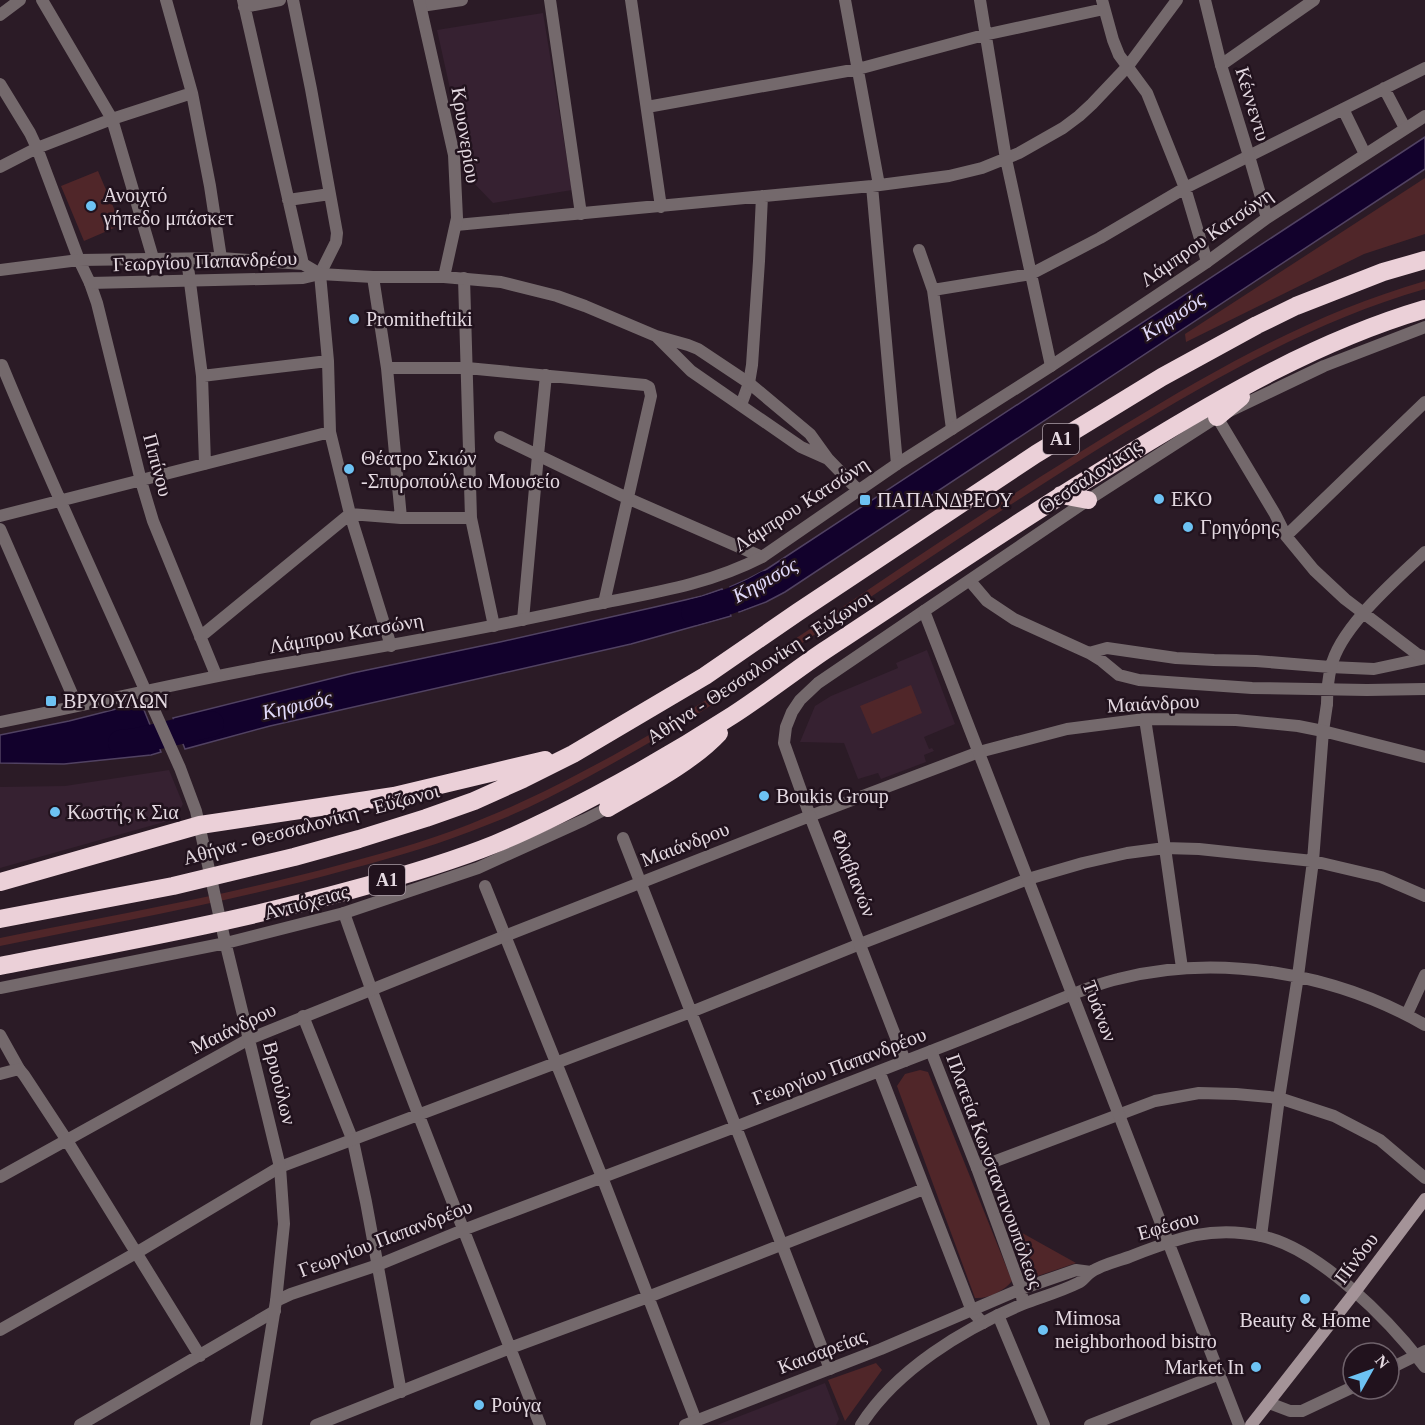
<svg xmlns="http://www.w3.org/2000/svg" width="1425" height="1425" font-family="'Times New Roman',serif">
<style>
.built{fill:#362131}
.green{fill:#502629}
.water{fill:#12012c;stroke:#514262;stroke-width:1.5}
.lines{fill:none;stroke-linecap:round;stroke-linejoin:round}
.river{stroke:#12012c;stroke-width:26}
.pedestrian{stroke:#74696c;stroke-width:12}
.minor{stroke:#74696c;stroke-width:12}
.tertiary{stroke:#74696c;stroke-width:12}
.secondary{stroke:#a49398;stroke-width:12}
.motorway{stroke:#ebd0d8;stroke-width:18}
.poi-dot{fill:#6dc2f3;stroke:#21121d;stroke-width:2}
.labels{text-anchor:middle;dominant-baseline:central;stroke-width:5;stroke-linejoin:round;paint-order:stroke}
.shield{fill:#21121d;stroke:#aa9da6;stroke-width:1.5}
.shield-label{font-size:18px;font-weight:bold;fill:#e4d9e1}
.street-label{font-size:20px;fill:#e4d9e1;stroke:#21121d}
.poi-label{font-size:20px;fill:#e4d9e1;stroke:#21121d;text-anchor:start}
.water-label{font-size:21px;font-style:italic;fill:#e1dafb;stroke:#21121d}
</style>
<rect width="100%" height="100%" fill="#2b1b26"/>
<path class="built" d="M543 13 572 190 493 203 470 179 437 30Z
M927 650 955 724 924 737 929 749 932 748 934 751 924 755 926 762 881 779 878 773 858 779 844 743 800 742 815 706 831 696 898 668 896 663Z
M169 770 183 804 175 819 0 868V787L65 786Z
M825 1383 839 1419 836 1425H717Z"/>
<path class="green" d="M98 171 121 225 84 241 61 186Z
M1425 178V234L1364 254 1186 342 1185 334Z
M1425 281V289C1317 320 1220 375 1124 433 1020 497 918 565 817 633 784 655 752 679 718 701 676 728 632 753 588 777 555 795 521 812 487 825 443 843 396 857 350 869 235 901 117 922 0 946V938C115 915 230 895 343 864 391 851 441 837 487 817 519 804 550 789 580 773 626 749 675 721 718 692 749 671 779 649 810 629 913 559 1017 490 1124 425 1221 366 1315 313 1425 281Z
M911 685 922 713 872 734 860 706Z
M920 1070 928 1072 1012 1281C1004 1291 988 1299 975 1298L897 1086 905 1074Z
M1008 1225 1076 1263 1029 1279Z
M876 1363 882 1370 845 1421 828 1380Z"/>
<path class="water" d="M1425 137V169L785 592 766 602 739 612 730 587 748 579 767 569Z
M722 589 731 616 631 644 270 726 185 749 173 718 353 673 500 642 655 607 702 596Z
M128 706 138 707 144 710 161 752 151 755 64 764 0 763V735L69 721Z"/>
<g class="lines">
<path class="river" d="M694 612C718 606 743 598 766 584
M121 743 137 741 211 724"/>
<path class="pedestrian" d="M550 0 581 214
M523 620 538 455
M1330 667 1374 669 1425 658
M1323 731 1327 704
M303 1016 353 1141 366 1202 401 1392
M0 1035 19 1069
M782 1245 830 1369"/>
<path class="minor" d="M42 0 112 119 153 258
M166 0 192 93 210 186 221 258
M243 0 303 264
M293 0 311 89 337 233 336 242 320 274 328 361 330 432 350 514 391 646
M631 0 661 207
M845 0 879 185
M980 0 1006 159 1051 366
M1102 0 1113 40 1119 55 1147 93 1185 188 1207 262
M421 6 462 0
M244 7 280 0
M1221 65 1314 0
M0 84 30 133 37 148 79 260
M1384 88 1405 128
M647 107 858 69 984 35 1104 9
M1343 109 1365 154
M0 167 37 148 112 119 192 93
M872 186 897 464
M288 200 330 194
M456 225 872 186 949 176 982 168 1019 153 1063 128 1079 116 1092 104 1128 66 1177 0
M919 250 933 290 952 429
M187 259 202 376 205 464
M373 277 387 368 401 518
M464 278 471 518 494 626
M90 283 97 303 141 481 153 521 216 675
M933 290 1031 274 1100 238 1185 188 1425 68
M2 365C47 475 98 583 146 692
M387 368H467L645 385 649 387 651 396 604 603
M202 376 328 361
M741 405 749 383 752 365 759 261 762 196
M1217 417 1275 514 1286 536 1314 570 1345 599 1417 654 1425 657
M500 437 627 498 762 557
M538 455 546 375
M0 516 330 432
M0 529 72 694
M1286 536 1425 402
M970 581 987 601 1014 619 1089 653 1102 661 1119 675 1139 680 1252 688 1367 690 1425 689
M924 611 818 683 800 700 792 712 786 727 784 743 810 816 979 752 1067 729 1145 719 1236 720 1298 726 1323 731 1425 757
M200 637 350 514 401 518H471
M1089 653 1107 648 1176 658 1214 660 1256 661 1330 667
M1327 704C1327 692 1328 679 1331 667 1340 627 1396 580 1425 552
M1145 719 1165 848 1182 968
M623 838 782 1245
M485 886 602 1177 696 1421
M344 913C404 1085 474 1254 540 1425
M1407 1014 1425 975
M931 1051C968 1037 1004 1022 1041 1007 1066 997 1092 985 1118 979 1219 953 1335 973 1425 1025
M879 1071 972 1311 983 1323
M0 1074 19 1069 24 1075 66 1139 200 1356
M977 1168 1155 1101 1199 1093 1236 1094 1279 1098 1334 1116 1380 1140 1425 1178
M0 1177 249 1039
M1261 1236 1279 1098 1298 976 1313 861 1323 731
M276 1301 291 1294 378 1265 463 1230 735 1127 905 1061
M998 1315 1044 1425
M0 1330 136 1253 280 1167 691 1012 860 944 1028 879 1083 863 1127 853 1165 848 1199 849 1313 861 1381 877 1425 896
M1389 1369 1425 1351
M1269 1403 1290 1411H1302L1353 1387
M80 1425 275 1311
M316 1425 510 1348 648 1297 924 1189
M1090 1425 1220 1374"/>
<path class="tertiary" d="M419 0 454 155 457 218 444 277
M1205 0 1221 65 1249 156 1267 218
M0 15 20 0
M79 260 90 283 303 278 320 274 373 277H444L501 282 557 296 585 306 656 336 688 345 698 349 749 383 810 434 828 459 859 491
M0 270 79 260 221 258 303 264 320 274
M657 337 691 371 801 447 828 459
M146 692 180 768 196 811 224 937 280 1167 284 1224 276 1301 256 1425
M0 722C98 703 195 678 293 662 393 645 493 627 592 605 651 593 708 585 762 557L897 464 1051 366 1207 262 1267 218 1425 116
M0 988 226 943 344 913 478 868 584 820 608 808
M249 1039 505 936 810 816 905 1061 931 1051 977 1168 1021 1289 1023 1304
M685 1425 881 1349 1021 1289 1076 1270 1091 1272
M861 1425C896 1370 963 1329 1023 1304 1041 1297 1060 1292 1078 1283 1083 1281 1086 1275 1091 1272 1101 1265 1118 1261 1129 1257 1176 1239 1210 1225 1261 1236 1319 1248 1390 1321 1425 1367
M1239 1425 924 611 1088 500 1217 417 1324 366 1425 327"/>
<path class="secondary" d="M1251 1425 1355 1292 1425 1199"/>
<path class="motorway" d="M1217 417 1241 397
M1061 495 1088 500
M608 808C644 787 691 763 719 733
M0 882 200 825 394 796 545 760
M0 919 173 886 294 857 359 839 426 818 474 801 523 779 573 754 705 676 798 612 1036 454 1162 377 1257 325 1296 306 1383 272 1425 260
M0 966C117 943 235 922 351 890 399 877 448 863 495 844 529 830 563 813 595 796 642 771 688 744 733 715 764 695 793 672 824 651 926 584 1027 515 1132 452 1225 395 1320 340 1425 309"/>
</g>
<g class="poi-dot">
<circle cx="91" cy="206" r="6"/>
<circle cx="354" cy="319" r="6"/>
<circle cx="349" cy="469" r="6"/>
<circle cx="1159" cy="499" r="6"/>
<rect x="859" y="494" width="12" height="12" rx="3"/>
<circle cx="1188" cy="527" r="6"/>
<rect x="45" y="695" width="12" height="12" rx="3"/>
<circle cx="764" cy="796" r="6"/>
<circle cx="55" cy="812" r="6"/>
<circle cx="1305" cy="1299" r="6"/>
<circle cx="1043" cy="1330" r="6"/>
<circle cx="1256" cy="1367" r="6"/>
<circle cx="479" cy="1405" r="6"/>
</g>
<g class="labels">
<g class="shield">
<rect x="1043" y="424" width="36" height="30" rx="4.5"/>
<rect x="369" y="865" width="36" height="30" rx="4.5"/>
</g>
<g class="shield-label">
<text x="1061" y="439">Α1</text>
<text x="387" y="880">Α1</text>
</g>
<g class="street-label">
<text transform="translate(1253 104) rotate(73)">Κέννεντυ</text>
<text transform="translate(466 135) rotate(81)">Κρυονερίου</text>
<text transform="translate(1206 237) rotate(-35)">Λάμπρου Κατσώνη</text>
<text transform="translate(205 261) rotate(-2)">Γεωργίου Παπανδρέου</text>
<text transform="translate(158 465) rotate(75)">Πιπίνου</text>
<text transform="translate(1090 476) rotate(-34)">Θεσσαλονίκης</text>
<text transform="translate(801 504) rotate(-33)">Λάμπρου Κατσώνη</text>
<text transform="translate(346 633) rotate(-10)">Λάμπρου Κατσώνη</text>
<text transform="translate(759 667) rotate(-33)">Αθήνα - Θεσσαλονίκη - Εύζωνοι</text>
<text transform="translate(1153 703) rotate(-3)">Μαιάνδρου</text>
<text transform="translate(311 824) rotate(-15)">Αθήνα - Θεσσαλονίκη - Εύζωνοι</text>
<text transform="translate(685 844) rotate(-21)">Μαιάνδρου</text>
<text transform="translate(854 873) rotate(69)">Φλαβιανών</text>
<text transform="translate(306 902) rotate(-15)">Αντιόχειας</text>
<text transform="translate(1100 1011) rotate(69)">Τυάνων</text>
<text transform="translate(233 1028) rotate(-26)">Μαιάνδρου</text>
<text transform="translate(839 1066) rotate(-21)">Γεωργίου Παπανδρέου</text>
<text transform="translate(280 1083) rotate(76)">Βρυούλων</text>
<text transform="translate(995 1171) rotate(70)">Πλατεία Κωνσταντινουπόλεως</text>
<text transform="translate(1168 1225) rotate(-16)">Εφέσου</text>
<text transform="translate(385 1238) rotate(-21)">Γεωργίου Παπανδρέου</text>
<text transform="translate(1356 1258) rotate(-53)">Πίνδου</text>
<text transform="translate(822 1351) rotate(-21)">Καισαρείας</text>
</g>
<g class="poi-label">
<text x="103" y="195">Ανοιχτό<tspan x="103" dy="23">γήπεδο μπάσκετ</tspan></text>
<text x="366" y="319">Promitheftiki</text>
<text x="361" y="458">Θέατρο Σκιών<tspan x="361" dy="23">-Σπυροπούλειο Μουσείο</tspan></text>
<text x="1171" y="499">EKO</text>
<text x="877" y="500">ΠΑΠΑΝΔΡΕΟΥ</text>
<text x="1200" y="527">Γρηγόρης</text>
<text x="63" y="701">ΒΡΥΟΥΛΩΝ</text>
<text x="776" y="796">Boukis Group</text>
<text x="67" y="812">Κωστής κ Σια</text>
<text x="1055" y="1318">Mimosa<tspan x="1055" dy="23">neighborhood bistro</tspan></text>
<text x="1305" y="1320" text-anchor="middle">Beauty &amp; Home</text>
<text x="1244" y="1367" text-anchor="end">Market In</text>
<text x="491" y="1405">Ρούγα</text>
</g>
<g class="water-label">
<text transform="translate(1173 316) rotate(-33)">Κηφισός</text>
<text transform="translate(765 580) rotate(-29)">Κηφισός</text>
<text transform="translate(297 705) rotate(-13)">Κηφισός</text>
</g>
</g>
<g transform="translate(1371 1371) rotate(50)"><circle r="28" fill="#21121d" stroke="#6f626b" stroke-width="1.5"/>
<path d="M0-4.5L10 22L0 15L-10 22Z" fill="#6dc2f3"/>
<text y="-9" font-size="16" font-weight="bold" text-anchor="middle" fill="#e4d9e1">N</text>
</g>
</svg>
